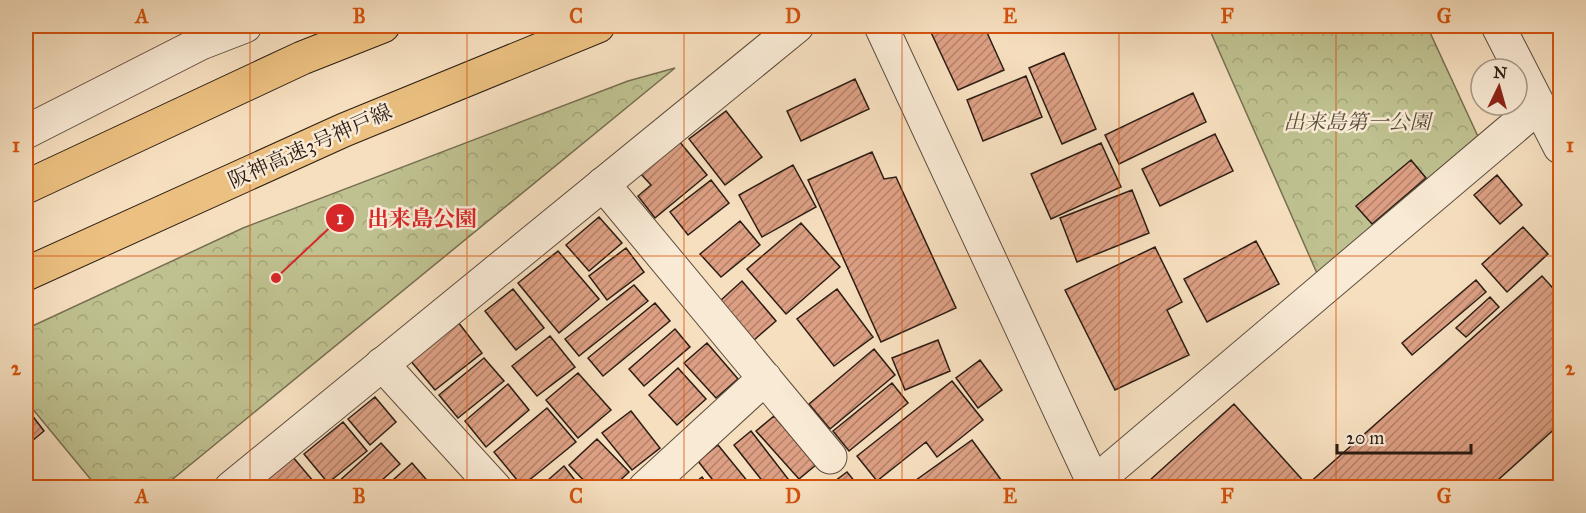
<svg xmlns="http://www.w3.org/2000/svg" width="1586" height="513" font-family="'IM FELL Great Primer','Noto Serif JP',serif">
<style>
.park{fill:url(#park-crowns);stroke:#766f52;stroke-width:1.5}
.building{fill:url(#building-hatch);stroke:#2c1d14;stroke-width:1.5}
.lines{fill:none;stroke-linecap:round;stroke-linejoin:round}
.minor-casing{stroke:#5e4e3f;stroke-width:35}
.tertiary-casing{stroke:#5e4e3f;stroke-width:35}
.motorway-casing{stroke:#2c1d14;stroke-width:35}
.minor{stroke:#f9ead5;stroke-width:33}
.tertiary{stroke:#f9ead5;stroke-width:33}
.motorway{stroke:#ebc080;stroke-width:33}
.grid{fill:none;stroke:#d5530d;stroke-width:1.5;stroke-opacity:0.55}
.labels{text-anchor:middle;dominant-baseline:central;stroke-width:5;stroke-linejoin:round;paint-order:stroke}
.park-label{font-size:21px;font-style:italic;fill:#584e39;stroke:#f9ead5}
.street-label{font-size:21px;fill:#2c1d14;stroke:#f9ead5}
.leader{fill:none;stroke:#d62828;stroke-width:2}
.callout-dot{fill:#d62828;stroke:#f9ead5;stroke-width:2}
.mark-label{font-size:18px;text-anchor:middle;font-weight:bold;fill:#fff}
.callout-label{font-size:22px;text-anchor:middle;font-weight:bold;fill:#d62828;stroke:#f9ead5;stroke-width:5;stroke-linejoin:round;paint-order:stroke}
.neatline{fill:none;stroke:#d5530d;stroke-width:2}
.grid-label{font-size:20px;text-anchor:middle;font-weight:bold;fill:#d5530d}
</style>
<defs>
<pattern id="park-crowns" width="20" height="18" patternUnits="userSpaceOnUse" patternTransform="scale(1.5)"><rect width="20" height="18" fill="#bfc190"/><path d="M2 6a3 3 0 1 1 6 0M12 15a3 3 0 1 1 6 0" fill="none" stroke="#a4a57b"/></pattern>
<pattern id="building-hatch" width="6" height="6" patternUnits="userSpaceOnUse" patternTransform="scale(1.5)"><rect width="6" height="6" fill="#dc9f83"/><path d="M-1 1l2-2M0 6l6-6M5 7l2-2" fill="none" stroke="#b3816a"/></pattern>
</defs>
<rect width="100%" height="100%" fill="#f6dfbf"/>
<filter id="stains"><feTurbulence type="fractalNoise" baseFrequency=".00333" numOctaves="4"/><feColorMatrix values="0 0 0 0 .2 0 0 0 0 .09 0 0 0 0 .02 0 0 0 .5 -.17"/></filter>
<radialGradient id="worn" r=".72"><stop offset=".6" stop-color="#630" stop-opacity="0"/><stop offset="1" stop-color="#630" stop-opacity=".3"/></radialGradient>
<path class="park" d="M1208 26H1427L1481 143 1320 280Z
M675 68 163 487H97L26 401V329L243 228 628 81Z"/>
<path class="building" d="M928 26H984L1004 70 958 90Z
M1064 53 1096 129 1062 144 1029 68Z
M1026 76 1042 117 983 141 967 100Z
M855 79 869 109 801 141 787 111Z
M1193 93 1206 122 1119 164 1105 135Z
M726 111 762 157 725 185 689 139Z
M1215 134 1233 171 1160 206 1142 169Z
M679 141 707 175 655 218 638 196 651 185 640 173Z
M1101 143 1121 187 1051 219 1031 174Z
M872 152 884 179 896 177 956 308 881 342 808 180Z
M1411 160 1426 178 1372 224 1356 206Z
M793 165 816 207 762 237 739 195Z
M1497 175 1522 205 1500 224 1474 195Z
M711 180 729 203 688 235 670 212Z
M1132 190 1149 233 1077 262 1060 218Z
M599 217 622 243 589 271 566 245Z
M740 221 760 245 721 277 700 254Z
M801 223 840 267 786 314 747 269Z
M1523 227 1548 254 1507 292 1482 264Z
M1256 241 1279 284 1207 322 1184 279Z
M1155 247 1182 302 1167 310 1189 355 1115 390 1065 290Z
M626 248 644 272 607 300 589 276Z
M558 251 599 299 559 333 518 283Z
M1542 276 1560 296V424L1489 488H1157L1150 480 1234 404 1307 485Z
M1476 280 1486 292 1412 355 1402 343Z
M742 281 776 321 754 340 720 301Z
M634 285 648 301 579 356 565 339Z
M513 289 544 328 516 350 485 311Z
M837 289 873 337 834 366 797 319Z
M1490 297 1499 307 1466 337 1456 328Z
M655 303 670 321 603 376 588 358Z
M458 322 482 353 435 390 410 360Z
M675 329 690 347 644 386 629 369Z
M550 336 575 367 537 396 512 366Z
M938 340 950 371 905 390 892 358Z
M707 343 738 379 716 398 684 363Z
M874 349 895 375 830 429 809 404Z
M484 358 504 381 458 418 439 395Z
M980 360 1002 390 978 408 956 378Z
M678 368 706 399 677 425 649 395Z
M578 373 611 410 578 438 546 400Z
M952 381 983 420 937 457 926 442 877 481 857 456Z
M892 383 908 403 849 451 833 431Z
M508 384 529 410 486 447 465 421Z
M375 397 396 422 370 445 348 419Z
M547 408 576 442 522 486 494 452Z
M28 410 44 431 26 446V412Z
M631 411 660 448 632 470 602 433Z
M774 416 816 465 799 479 756 431Z
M343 422 367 451 328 483 304 454Z
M751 431 795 488H768L734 445Z
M597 439 629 472 612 488H591L569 465Z
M972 440 1007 488H905Z
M381 443 400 464 373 488H341L337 483Z
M718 445 753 488H719L698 461Z
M292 456 319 488H272L265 478Z
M412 463 431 485 428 488H384Z
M564 466 581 488H539Z
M847 472 860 488H833L831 484Z
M702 477 709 488H688Z"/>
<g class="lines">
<defs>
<path id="minor" d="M1498 26 1560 147
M603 184 830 457
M382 364 495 488
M645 488 765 378
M1088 488 1539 106"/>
<path id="tertiary" d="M881 26 1096 488
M26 132 201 43 245 26
M231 488 797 26"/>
<path id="motorway" d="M26 187 302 58 383 26
M26 274 344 130 598 26"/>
</defs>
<use href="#minor" class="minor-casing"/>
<use href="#tertiary" class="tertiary-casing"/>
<use href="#motorway" class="motorway-casing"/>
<use href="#minor" class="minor"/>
<use href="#tertiary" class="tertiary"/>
<use href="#motorway" class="motorway"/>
</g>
<path class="grid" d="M250 26V488M467 26V488M684 26V488M902 26V488M1119 26V488M1336 26V488M26 256H1560"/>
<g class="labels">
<g class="park-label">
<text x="1357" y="122">出来島第一公園</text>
</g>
<g class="street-label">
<text transform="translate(310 146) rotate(-24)">阪神高速3号神戸線</text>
</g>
</g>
<path class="leader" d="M276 278L340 218"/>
<g class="callout-dot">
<circle cx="276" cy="278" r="6"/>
<circle cx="340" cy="218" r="15"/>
</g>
<g class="mark-label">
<text x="340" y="224">1</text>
</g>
<g class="callout-label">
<text x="422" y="226">出来島公園</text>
</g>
<rect width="1586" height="513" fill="none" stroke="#f6dfbf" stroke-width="66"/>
<g transform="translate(1499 87) rotate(5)"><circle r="28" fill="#f9ead5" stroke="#a79888" stroke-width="1.5"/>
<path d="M0-4.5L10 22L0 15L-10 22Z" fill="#8f2418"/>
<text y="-9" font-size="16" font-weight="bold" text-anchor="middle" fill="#2c1d14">N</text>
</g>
<path d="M1337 444v9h134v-9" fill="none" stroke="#2c1d14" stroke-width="3"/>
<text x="1346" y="444" font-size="18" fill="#2c1d14" stroke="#f9ead5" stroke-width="4.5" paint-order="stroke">20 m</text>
<rect x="33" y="33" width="1520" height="447" class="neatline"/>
<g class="grid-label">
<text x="142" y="23">A</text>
<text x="359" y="23">B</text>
<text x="576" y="23">C</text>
<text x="793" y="23">D</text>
<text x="1010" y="23">E</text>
<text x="1227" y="23">F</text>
<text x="1444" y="23">G</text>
<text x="16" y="152">1</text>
<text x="1570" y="152">1</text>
<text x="16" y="375">2</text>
<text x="1570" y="375">2</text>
<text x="142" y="503">A</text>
<text x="359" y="503">B</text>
<text x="576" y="503">C</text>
<text x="793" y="503">D</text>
<text x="1010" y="503">E</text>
<text x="1227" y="503">F</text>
<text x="1444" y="503">G</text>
</g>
<rect width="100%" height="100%" filter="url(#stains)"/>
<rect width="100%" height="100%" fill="url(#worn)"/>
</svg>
